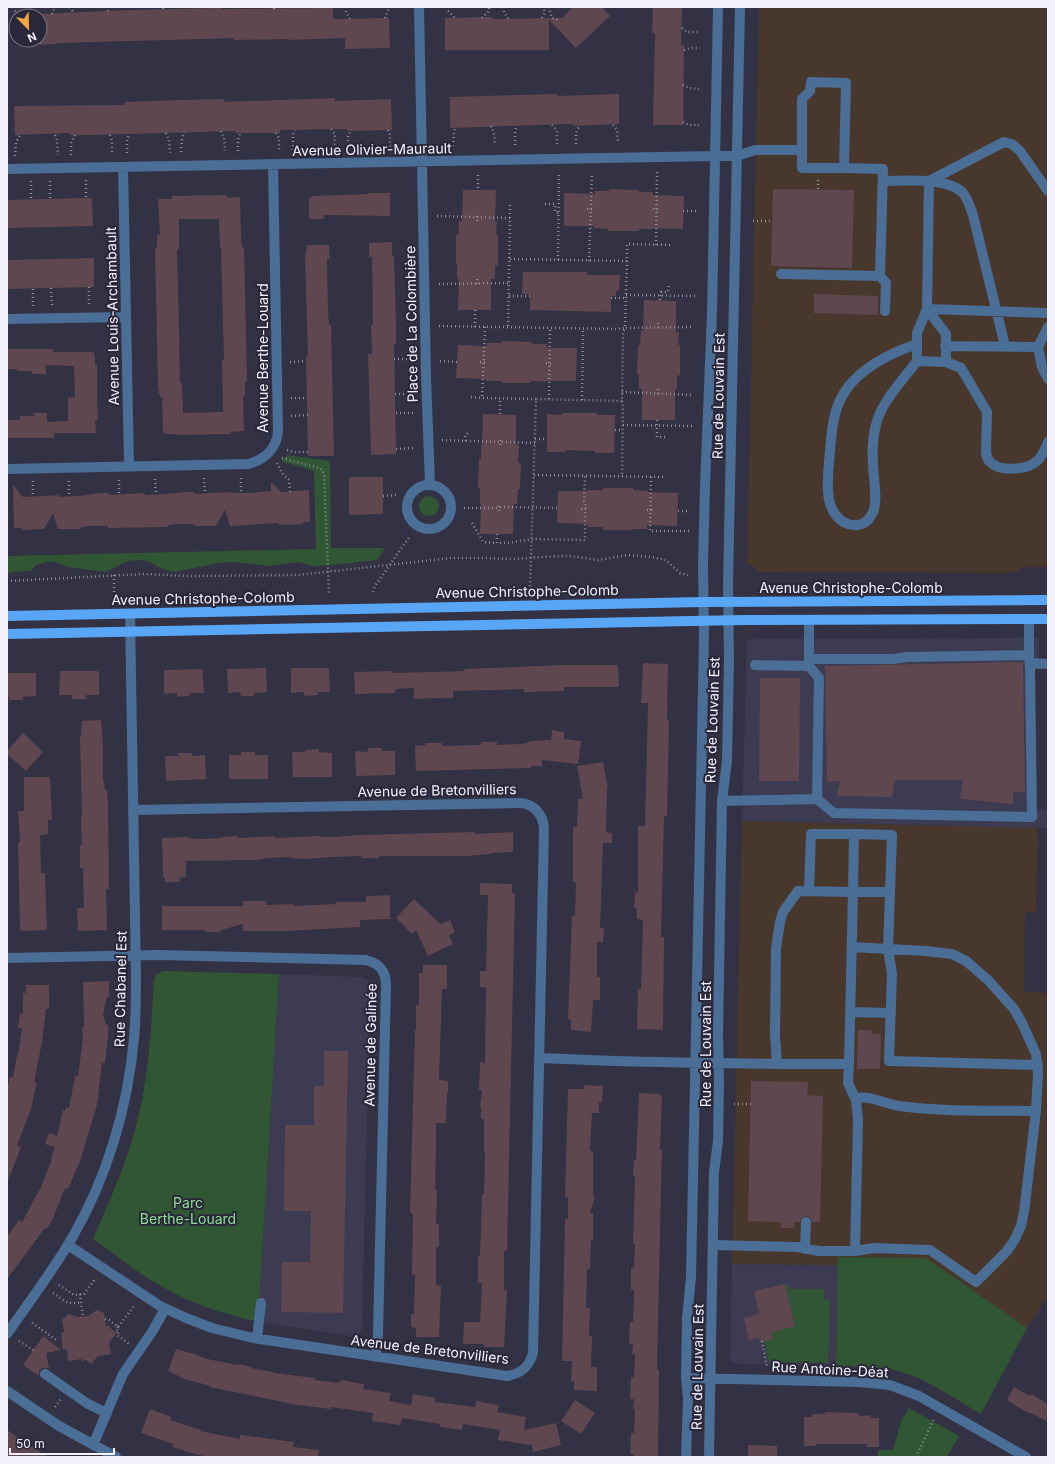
<svg xmlns="http://www.w3.org/2000/svg" width="1055" height="1464" font-family="Inter,sans-serif">
<style>
.built{fill:#3d3b52}
.industrial{fill:#48372d}
.green{fill:#305633}
.building{fill:#5e474f;fill-rule:evenodd}
.lines{fill:none;stroke-linecap:round;stroke-linejoin:round}
.path{stroke:#8f8d9c;stroke-width:2.5;stroke-dasharray:1 3;stroke-linecap:butt}
.minor{stroke:#4a6e95;stroke-width:10}
.major{stroke:#58a6f5;stroke-width:10}
.labels{text-anchor:middle;dominant-baseline:central;stroke-width:4;stroke-linejoin:round;paint-order:stroke}
.street-label{font-size:14px;fill:#f4f3fd;stroke:#292739}
.park-label{font-size:14px;fill:#8ce093;stroke:#292739}
</style>
<rect width="100%" height="100%" fill="#333144"/>
<path class="built" d="M1039 638V654L1034 677 1037 809 1048 810V828L742 821 747 641 756 639Z
M279 974 362 977 368 981 370 989 362 1329 358 1335 352 1336 258 1322Z
M732 1264 838 1265 836 1366 738 1364 731 1361 730 1358Z"/>
<path class="industrial" d="M759 7H1048V567H1026L1013 573 760 572 753 566 747 564Z
M742 821 1038 828 1036 912 1025 913 1024 992 1048 993V1296L1027 1328 926 1258 838 1257V1265L732 1264Z"/>
<path class="green" d="M287 455 330 461 331 548H385L377 560 321 566H312L299 562 269 566 233 562 218 563 175 572 165 570 147 561 137 560 128 561 105 572 68 567 56 562H46L36 565 31 571 12 572 7 574V556L316 549 314 471 281 461Z
M419 506a10 10 0 1 1 20 0a10 10 0 1 1-20 0Z
M163 971 279 974 258 1322C224 1314 191 1304 161 1286 137 1273 115 1254 93 1239 107 1206 122 1174 132 1140 148 1089 151 1034 154 981L156 975Z
M838 1257 926 1258 1027 1328 981 1414C953 1398 925 1377 894 1370 875 1366 855 1367 836 1366Z
M789 1285V1289H824V1300H830L828 1363 769 1362 764 1341 772 1332 795 1326 785 1286Z
M909 1408 959 1436 947 1457H878V1450H893L901 1421Z"/>
<path class="building" d="M573 7H602L610 16 576 48 549 20V50H445V18L492 17V19L562 18Z
M653 7H682L681 45H684L683 125H653L655 33H652Z
M222 8V9L333 8V19L389 18 390 48 345 49V38L289 40V39L234 40V38L168 40 57 43V44L40 45V14L128 10Z
M557 94V96L619 94V124L573 126V124L450 128V97Z
M335 98V101L391 99 392 130 347 131V129L280 130V133H236L235 131 92 135H70V133L15 135 14 106 125 105V102L180 100 224 99 225 102Z
M609 189 639 190V192H653V195L684 196 683 229 653 228V229H639V231H608V229L594 228V226H564V193L595 194V191H609Z
M773 189 854 190 852 268 771 266Z
M463 190H496L495 222H497L496 235H498V266L495 265V279H491V310H458L459 279H457V264H456V235H458L459 221H462Z
M369 193H390V216L323 215 324 219H309V198L312 197V196L369 194Z
M227 195V198L240 197 241 238 242 247H244L247 382H245V396H243L244 431 231 432V434L175 435V434H166V433H163L162 397H160V394H159L158 384 155 248H157V235H160L158 199H172V196ZM179 219H219L220 248H221L224 360H222L223 412 183 413 182 383H180L179 330 177 249H179Z
M86 198H92L93 226 7 228V200Z
M392 242V256H394L396 325V344H394L396 454 371 455 368 354H372L371 325H373L372 257H369V243Z
M307 245H329L330 259H327L328 311 329 325H331L334 456H308L306 356H308L305 257Z
M94 258V287L7 289V260Z
M523 272H587V275H620L619 291H616V296H611V312L530 310V294H522Z
M814 294 878 296V315L814 313Z
M644 300 676 301V332H679L678 345H680V376L677 375V389H675V420H642V389H639V375L637 374 638 345H640L641 331H643Z
M502 341 532 342V344H547V348H577L576 381H546V382L531 381V383H502V381H486V379L456 378 458 345 487 346V343H502Z
M7 349H53V352H94V356L95 355V365H97V396L98 420H95L96 433H54V438H7V420H20V416H34V413H47V422L68 421V398L75 397 74 366 46 365V374H32V371H17V369H7Z
M562 413H597V415H615L614 453H595V451L566 450V452H547V414L562 415Z
M483 414 516 415V445H519L518 463H521L520 489H518L517 504H514L513 534H480L481 503H480V488H478L479 459H481V445H482Z
M349 477H383V514L349 515Z
M271 482 281 492 309 490 310 522H303L302 524 279 525V523L230 526 225 510 216 526H194L193 524H175L168 525 167 527 108 528V526H89L81 527 80 529H58L53 513 44 529 22 530 21 528H14L13 485 23 497 58 495 59 497 79 496 100 493H108L109 495 144 493 146 495 165 494 186 492H194L195 494 230 492 231 493H251L271 491Z
M603 488H633V490L648 491V492L678 493 677 526 647 525V529H632V530H603V527H588V524L557 523 558 491H588V490H603Z
M1023 662 1025 792H1013V804L960 799 963 780H895L892 797 837 796 840 781 827 782 825 666Z
M643 663 668 664 667 720H669L667 816H664L661 937H664L663 1030 637 1029 638 989H641L643 920 637 919V909L634 908 635 892 638 893V826H645L648 703H641Z
M563 665H618L619 687H564V691L524 692V689L453 691V698H438L414 699V688L395 689V693L355 694 354 672 393 671V673L433 672 465 671 464 669Z
M266 668 267 692 254 693V696H241L240 692 228 693 227 669Z
M291 668H329L330 692H318V695L304 696V692L291 693Z
M202 669 204 693H190V696L177 697V693L164 694V670Z
M60 671H97L99 672V695H86V699H72V695H59Z
M7 673H36V696L23 697V700H9V697H7Z
M760 678H800L799 781H759Z
M101 720 103 745V781H104L105 790H107L108 804 109 889H106L107 930 78 931 77 908H84L83 868H80V845H82L81 824V817L82 816 80 736H81L82 721Z
M552 730 564 732V739L581 741 578 764 542 760V766H531V768L416 771 415 746 426 745 425 743H442V746L481 745V742H497V745L521 744 528 743V742L531 741 551 740Z
M23 733 43 752 26 771 7 754V751Z
M368 748H382V751H395V775L356 776 355 751 368 752Z
M319 749V752L332 753V777H293L292 752H305V750Z
M241 752H255V755H268V779H229V755H241Z
M178 753H192V756L205 755 206 779 166 781 165 756H178Z
M603 762 608 788H607L606 832 612 833V843H603L600 928H604L603 942H597V977H600V1000H593L591 1032 571 1030V1020L568 1019 572 916H575L576 882H573V827H577L578 799H583L577 766Z
M24 777H50L52 820H48V834L40 835 41 873H45L47 930 22 931V930H20L18 842H20L18 811H24Z
M475 832V834L513 832V852L490 853V854L467 856H379V858H361V856L332 857 305 859 291 858V857L267 858 258 860 186 861V877L179 878 180 882H165V877L163 878 162 838 188 837V838L200 839 222 838V837L238 836V838L275 836V838L321 836V837H334L358 835Z
M480 883 512 884V893H515L507 1251H504V1290H507L504 1347H484V1344H463L464 1322H480L482 1283H478V1256H480L482 1194H484L485 1152H484V1119H481V1107H480L482 1090H479L480 1062 485 1063 486 987H480V971H486L488 895H480Z
M390 895V919L360 920V927L287 931H243V924L221 930 220 932H205V930H162V906H243V901H266V905L292 904 295 906 336 904V902H366V896Z
M414 899 440 924 450 920 455 932 449 936 453 944 428 956 416 930 412 934 396 918Z
M423 965H447V989H442L439 1080 448 1081V1092H447L446 1123H436V1146L435 1190H437L436 1224H439V1247H436V1285L441 1286 439 1337H416V1328L411 1327V1314H414L415 1275H412L413 1214 410 1213 415 1030H416V1005H419V973H423Z
M109 981V997H107L103 1014 106 1025H108V1036L105 1063H102L97 1105 80 1161 68 1189 65 1188 53 1218 47 1229 45 1228 7 1279V1237L19 1220 22 1222 40 1189 52 1159H51L55 1147 45 1144 49 1133 57 1136 63 1110 65 1111 66 1107 69 1108 75 1076H78L83 1038 82 1027H84L83 982Z
M26 985H49V1009H46L42 1042 34 1082H36V1085L31 1109 17 1146 21 1147 8 1181 7 1090 10 1077H13L17 1055H18L22 1028H18L20 1013 23 1014V993H26Z
M858 1030H871L872 1034H881L880 1069H857Z
M324 1051H348L343 1313 281 1312 282 1262H310L311 1211H284L285 1125H314V1086H324Z
M751 1081 808 1082 807 1095 823 1096 820 1222H812L810 1217 806 1216 801 1218 800 1222H794V1228H781V1222L748 1221Z
M584 1085 603 1086 602 1103 599 1102V1113H592L590 1151H593V1197H595L590 1213 593 1214V1240H591L590 1269H587L586 1308H590L589 1336H592L591 1367H597V1391L574 1390V1381H571L572 1361H562L565 1219H568V1197H565L568 1089H584Z
M639 1093 661 1094 660 1096H662L660 1150H662L661 1188 657 1369 659 1370 658 1457H634V1454H630L631 1433H634L635 1409H633L634 1399H630L631 1377 634 1378 635 1354H632L633 1344H629L630 1322H633L634 1298V1290H631V1268L634 1267 635 1244H633L635 1176H633L634 1160H636Z
M785 1284 795 1326 772 1332 774 1339 760 1342 759 1338 749 1340 744 1318 759 1314 754 1291Z
M97 1310 104 1313 106 1326 109 1325 110 1328 117 1333 109 1343 111 1354 98 1356 91 1364 86 1360 82 1361V1359L68 1361 67 1349 63 1350 61 1333 64 1332 62 1320 68 1314 78 1317 88 1316Z
M43 1336 61 1350 46 1353 49 1368H42L39 1371V1376L23 1365Z
M176 1349 194 1354 207 1359 238 1365 239 1364 252 1367 251 1368 273 1372V1373L315 1378 314 1380 340 1383 341 1380 364 1384 363 1389 391 1393 389 1401 411 1405 413 1394 435 1398V1402L475 1407 476 1401 499 1405 497 1412 526 1417 524 1430 556 1423 561 1445 533 1452 532 1445 498 1440 500 1430 463 1424 462 1430 440 1427V1424L402 1418 400 1425 372 1421 373 1413 331 1407V1409L297 1405 210 1387V1386L185 1379 168 1371Z
M1014 1387 1030 1396 1031 1394 1048 1404V1422L1031 1413V1414L1023 1410 1007 1400Z
M575 1400 595 1413 581 1434 561 1421Z
M150 1409 171 1417 170 1420 201 1430 200 1431 240 1439V1435L294 1442 293 1447 319 1450 318 1457H209L195 1454 172 1447 173 1444 141 1433Z
M825 1412 858 1413 859 1416 871 1415V1418H879V1447H867L866 1444H816V1446H804V1417H812L813 1414H825Z
M7 1430 48 1457H7Z
M748 1445 777 1446V1457H748Z"/>
<g class="lines">
<path class="path" d="M13 7 17 15
M70 7 73 12
M126 7 128 10
M181 7 183 9
M237 7 239 9
M292 7 293 9
M346 7V12L350 19
M448 7V11L455 18
M503 7 504 12 508 19
M549 7 552 18 559 20
M218 8V7
M329 8V7
M163 9 164 7
M274 9V7
M108 11 109 7
M52 14 55 7
M385 18 388 11V7
M482 18 489 11V7
M542 18 545 12 543 7
M682 28 687 32H700
M684 50 691 48H700
M683 85 689 88 699 89
M683 122 689 125H699
M552 125 557 131V144
M613 125 617 130 618 143
M491 126 494 133 495 145
M331 129 335 134 334 149
M388 130 390 135V148
M221 131 224 138 225 151
M166 133 169 140 170 153
M276 133 279 138V150
M55 135 57 140 58 155
M110 135 112 141V154
M576 144V133L579 126
M515 145V131L517 126
M453 146 454 133 456 127
M348 149V136L351 131
M293 150V134L295 130
M238 151V140L240 133
M181 152 182 139 184 132
M127 153V139L130 134
M71 155V143L75 135
M15 156 16 142 20 135
M478 175V190
M86 180V198
M31 181V199
M50 181V199
M818 189V178
M545 204H555V212L558 213
M587 209H594
M653 209 661 210
M683 211H697
M437 216 510 218 508 327
M510 218V203
M477 221V213
M753 221H772
M656 245 657 172
M510 259 627 261V244L670 245
M558 260 559 173
M589 261 592 173
M627 261 625 328 694 327
M477 279V287
M439 284 509 283
M89 287V305
M51 288 52 306
M626 295 695 296
M509 296H530
M611 298H626
M660 300 661 292H668L669 284
M33 306V288
M658 323 659 331
M439 326 617 329 625 328 623 332 622 401 536 399 530 589
M475 327V310
M485 327 482 398 536 399
M394 359H412
M440 361 457 362
M290 362 306 361
M480 362H487
M546 363 553 364
M658 389V397
M622 392 693 395
M395 394H413
M471 397 482 398
M291 398H307
M549 399 550 328
M582 400 583 328
M622 401 623 403 622 477
M396 413H413
M500 414V398
M291 416 308 415
M657 420V437H667
M623 425 692 426
M615 430H623
M535 439H547
M442 440 535 443
M466 441 465 436 470 431
M500 445 501 438
M396 449 413 448
M287 450 295 452H308
M282 458 319 468 323 471 324 475 329 593
M277 463 282 473 289 480 290 492
M534 475 666 477
M651 477 650 531H690
M204 478 205 493
M241 478V493
M155 479 156 495
M119 480V495
M33 481V497
M69 481V496
M383 496 396 495
M464 508H495L503 507 558 508
M581 509H588
M647 510H654
M499 511V503
M678 511H690
M472 523 483 542 497 543
M497 534V543H508L533 539 585 540V505L584 501 585 476
M114 575V597L120 603
M7 581 144 574 189 576 298 575 451 558H485L513 559 560 556H571L598 560 628 555 651 557 666 560 680 573 688 575
M373 592 375 586 410 536
M734 1104H751
M59 1285 74 1295 84 1294 95 1279
M53 1293 68 1303H81
M80 1294 83 1318
M105 1319 109 1320 118 1327 134 1306
M32 1323 58 1341
M118 1327 116 1330 119 1332 117 1335 131 1345
M19 1341 33 1350V1352
M762 1341 767 1367
M55 1407 61 1399
M916 1457 934 1419"/>
<path class="minor" d="M419 7 426 376 430 485
M811 82 846 83 844 168H802V99L810 91Z
M123 167 129 465
M7 169 715 156H737L755 150H802
M883 181C904 181 946 177 962 192 968 198 970 207 973 215L1005 346
M929 181 1004 142 1012 144 1020 151 1048 191
M781 274 880 276 883 169 844 168
M880 276 886 283 885 311
M927 309 946 334V362L917 361V333L927 309 929 181
M927 309 1048 313
M7 319 125 317
M917 344C885 355 846 375 836 411 832 423 831 437 830 450 829 464 827 478 828 492 829 509 839 527 858 525 865 524 869 520 872 514 879 503 873 477 873 463 872 450 873 434 877 421 884 399 903 380 917 361
M945 346 1038 347 1048 327
M1038 347 1042 367 1048 379
M946 362 961 368 987 412 986 451C986 455 987 459 990 462 1000 472 1027 470 1037 461 1043 456 1045 449 1048 442
M7 469 249 464C265 459 277 448 278 431L273 165
M407 507a22 22 0 1 1 44 0a22 22 0 1 1-44 0Z
M809 659H893L907 657 1029 655V619
M1030 663 1048 664
M755 665 809 666V620
M817 799 834 813 1032 817 1030 669 1029 655
M722 801 817 799 819 678 809 666
M854 834 892 835 888 949 892 973 889 1061 1038 1065
M809 891 811 834H854L853 892H890
M852 947 925 951 952 954 966 961 988 980 1014 1009 1022 1023 1036 1054 1038 1074 1036 1111
M7 958 158 955 366 960C379 963 386 971 386 985L378 1333 376 1357
M851 1012 891 1013
M540 1058C642 1063 746 1064 849 1064L853 892 798 891 783 912 780 922 776 948 775 1035 777 1064
M849 1064 848 1083 856 1100 858 1120 855 1251
M68 1245 160 1306 186 1318 212 1328 253 1338 507 1376C521 1374 529 1367 533 1353L544 828C543 814 533 803 519 803L133 810
M713 1245 798 1247 819 1251H855L874 1248 930 1250 976 1282 1007 1251 1015 1239 1021 1226 1024 1212 1036 1111C991 1110 944 1112 899 1106 884 1104 871 1095 855 1098
M805 1249 806 1222
M7 1334C29 1302 52 1272 72 1238 107 1178 128 1107 134 1038 136 1017 136 997 136 977L130 614
M257 1338 261 1303
M45 1374 88 1404 107 1413
M686 1378 860 1382 890 1385 919 1396 1026 1457
M7 1391 59 1426 116 1457
M93 1445 123 1374 152 1332 165 1309
M686 1457 688 1398 686 1378 687 1318 691 1277 704 637 703 564 705 487 712 313 718 7
M709 1457 714 1172 718 1141 719 1081 718 1035 722 801 727 761 729 660 728 584 740 7"/>
<path class="major" d="M7 616 703 602 1048 600
M7 634 745 620 1048 619"/>
</g>
<g class="labels">
<g class="street-label">
<text transform="translate(372 149) rotate(-1)">Avenue Olivier-Maurault</text>
<text transform="translate(112 316) rotate(-91)">Avenue Louis-Archambault</text>
<text transform="translate(411 324) rotate(-91)">Place de La Colombière</text>
<text transform="translate(262 358) rotate(-90)">Avenue Berthe-Louard</text>
<text transform="translate(718 396) rotate(-89)">Rue de Louvain Est</text>
<text x="851" y="587">Avenue Christophe-Colomb</text>
<text transform="translate(527 591) rotate(-1)">Avenue Christophe-Colomb</text>
<text transform="translate(203 598) rotate(-1)">Avenue Christophe-Colomb</text>
<text transform="translate(712 720) rotate(-88)">Rue de Louvain Est</text>
<text transform="translate(437 790) rotate(-1)">Avenue de Bretonvilliers</text>
<text transform="translate(120 989) rotate(-89)">Rue Chabanel Est</text>
<text transform="translate(705 1044) rotate(-90)">Rue de Louvain Est</text>
<text transform="translate(370 1045) rotate(-89)">Avenue de Galinée</text>
<text transform="translate(430 1349) rotate(7)">Avenue de Bretonvilliers</text>
<text transform="translate(697 1367) rotate(-89)">Rue de Louvain Est</text>
<text transform="translate(830 1369) rotate(3)">Rue Antoine-Déat</text>
</g>
<g class="park-label">
<text x="188" y="1202">Parc<tspan x="188" dy="16">Berthe-Louard</tspan></text>
</g>
</g>
<rect width="1055" height="1464" fill="none" stroke="#f4f3fd" stroke-width="16"/>
<g transform="translate(28 28) rotate(157)"><circle r="19" fill="#292739" stroke="#7a7987"/>
<path d="M0-3L7 15L0 10L-7 15Z" fill="#f1a640"/>
<text y="-6" font-size="11" font-weight="bold" text-anchor="middle" fill="#f4f3fd">N</text>
</g>
<path d="M10 1448v6h104v-6" fill="none" stroke="#f4f3fd" stroke-width="2"/>
<text x="16" y="1448" font-size="12" fill="#f4f3fd" stroke="#292739" stroke-width="3" paint-order="stroke">50 m</text>
</svg>
